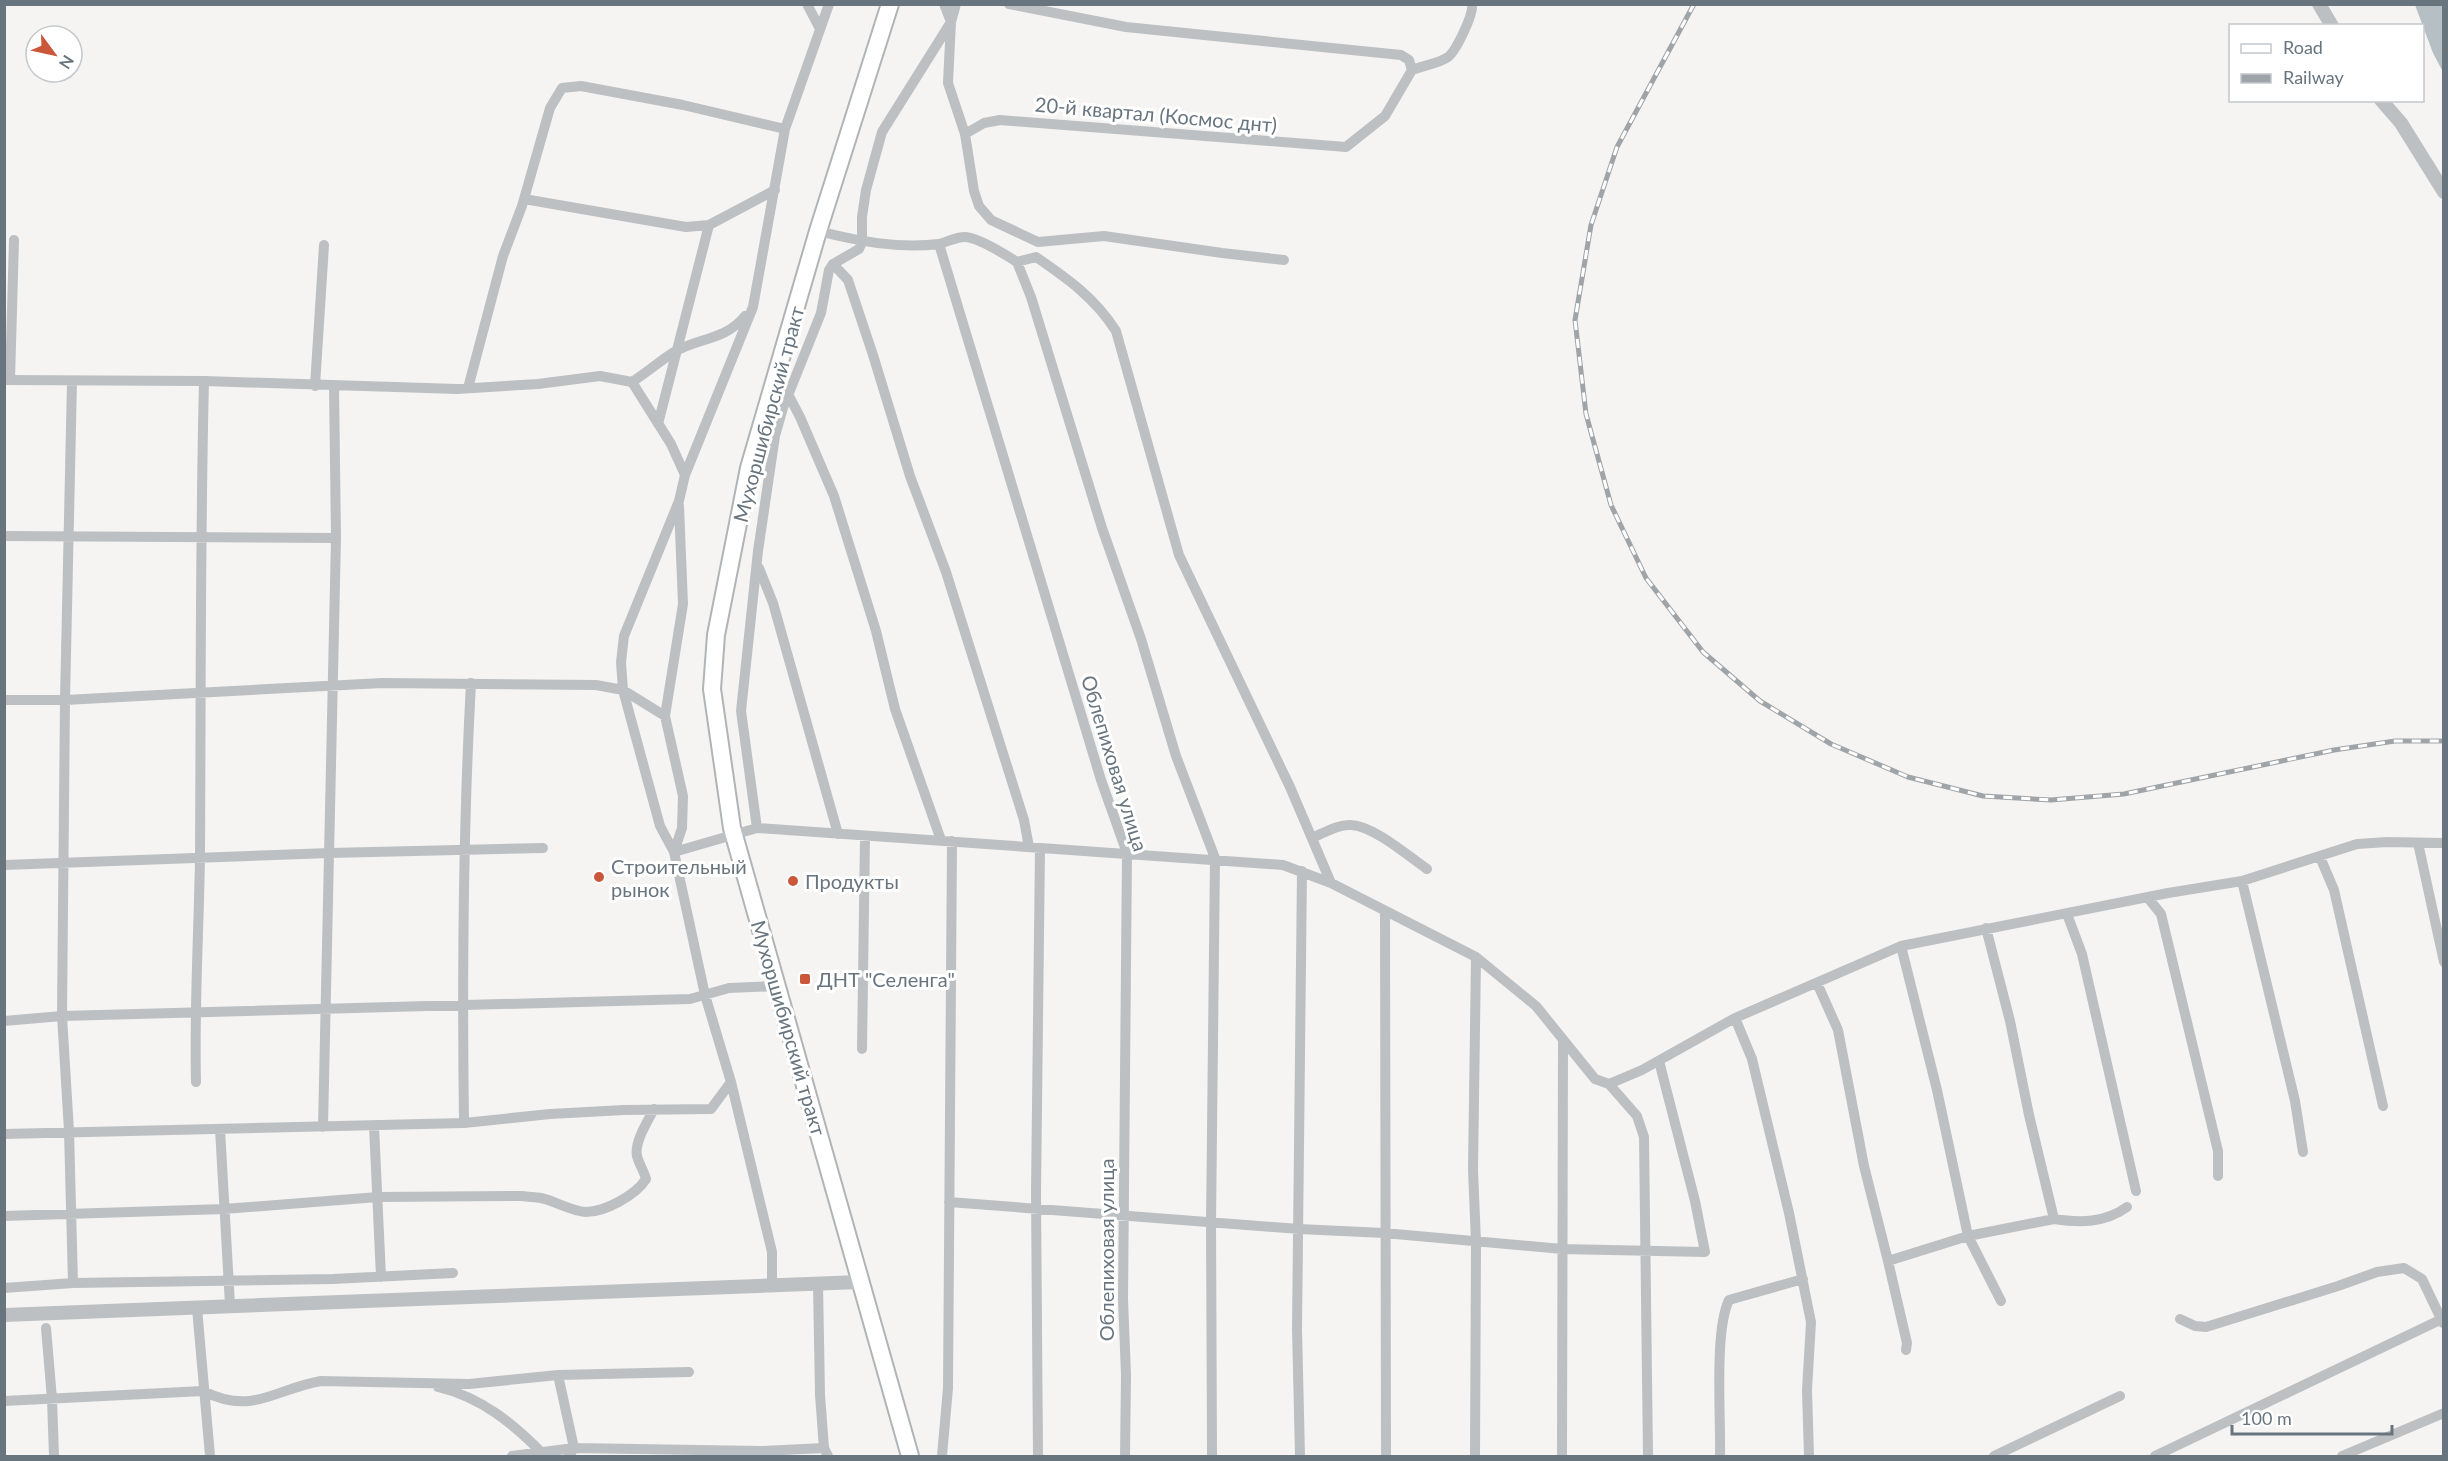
<svg xmlns="http://www.w3.org/2000/svg" width="2448" height="1461" font-family="Lato,sans-serif">
<style>
.water{fill:#b6c0c4}
.lines{fill:none;stroke-linecap:round;stroke-linejoin:round}
.primary-casing{stroke:#b0b4b7;stroke-width:20}
.minor{stroke:#bcc0c3;stroke-width:10}
.tertiary{stroke:#bcc0c3;stroke-width:14}
.primary{stroke:#fff;stroke-width:16}
.rail-casing{stroke:#9fa4a8;stroke-width:5}
.rail{stroke:#fff;stroke-width:3;stroke-dasharray:9;stroke-linecap:butt}
.poi-dot{fill:#cb573b;stroke:#fff;stroke-width:2}
.labels{text-anchor:middle;dominant-baseline:central;stroke-width:6;stroke-linejoin:round;paint-order:stroke}
.street-label{font-size:20px;fill:#68757f;stroke:#fff}
.poi-label{font-size:20px;fill:#68757f;stroke:#fff;text-anchor:start}
</style>
<rect width="100%" height="100%" fill="#f5f4f2"/>
<path class="water" d="M2415 5H2443V72L2433 53Z"/>
<g class="lines">
<defs>
<path id="primary" d="M890 4 818 231 749 468 716 635 712 689 732 828 910 1456"/>
</defs>
<use href="#primary" class="primary-casing"/>
<path class="minor" d="M807 4 820 29
M944 4 951 22 948 83 965 134 974 191 979 206 991 220 1038 242 1104 236 1222 253 1284 260
M1412 70C1422 66 1440 63 1448 57 1456 51 1474 14 1472 4
M965 134 984 123 1000 120 1346 147 1385 116 1412 70 1409 60 1401 55 1126 27 1009 4
M524 199 686 227 709 225 775 190
M818 231C858 241 897 249 939 244 947 242 958 236 966 237 978 238 1006 255 1017 262L1036 257C1068 279 1095 298 1116 331L1179 555 1290 787 1331 883
M939 244 1101 780 1127 853 1123 1299 1126 1375 1125 1456
M1017 262 1031 297 1102 528 1141 639 1176 756 1215 858 1211 1222 1212 1456
M833 264 848 280 873 355 910 476 946 572 1024 820 1029 847
M4 380 204 381 457 389 538 384 600 376 632 382C646 373 660 361 674 352 698 338 726 340 745 316
M10 380 14 240
M72 381 65 700 62 1016 69 1131 73 1283
M632 382 671 444 685 475
M315 386 324 245
M468 388 503 256 522 206 550 108 562 88 581 86 683 105 785 129
M785 394 789 396 800 417 834 496 876 631 895 709 941 840
M658 424 709 225
M4 536 336 538
M759 568 773 603 838 834
M4 700H65L382 683 596 685 623 690 665 716
M757 828 741 711 758 551 775 436 783 408 821 313 829 270 833 264 859 249 862 242V217L866 190 882 132 951 22 956 4
M1312 838C1324 833 1338 824 1351 825 1374 826 1408 856 1427 869
M2418 843 2444 962
M674 852 757 828 1283 865 1331 883 1476 957 1536 1006 1595 1079 1609 1084 1642 1070 1735 1018 1901 946 2168 893 2242 881 2357 844 2387 842 2444 843
M674 852 682 828 683 796 665 716 683 604 679 506
M2320 857 2334 890 2383 1106
M4 865 330 853 543 848
M2242 881 2295 1101 2303 1152
M2148 898 2161 914 2218 1151V1176
M1385 911 1386 1456
M2067 914 2082 954 2136 1191
M1986 928 2010 1021 2029 1115 2054 1219C2080 1223 2105 1223 2127 1207
M1901 946 1937 1090 1968 1236 2054 1219
M1817 983 1838 1030 1864 1166 1888 1261 1968 1236 2001 1301
M1735 1018 1752 1059 1789 1213 1811 1322 1807 1390 1809 1456
M4 1021 62 1016 690 999 729 988 777 986
M862 1049 865 837
M196 1082C194 1006 199 931 200 855 201 697 200 539 204 381
M1609 1084 1637 1116 1644 1137 1648 1456
M464 1123C462 976 463 829 471 683
M374 1126 381 1277
M323 1127 336 538 334 386
M220 1129 230 1305
M4 1134 464 1123 550 1114 624 1110 711 1109 731 1082
M949 1202 1299 1229 1384 1233 1562 1249 1705 1252 1695 1201 1659 1061
M4 1216 224 1209 378 1197 522 1196C528 1197 535 1197 541 1198 555 1201 571 1211 586 1212 605 1212 636 1195 646 1179 644 1171 639 1164 637 1156 634 1142 648 1121 654 1109
M1888 1261 1907 1343 1906 1350
M772 1284V1252L731 1082 705 995 674 852 660 826 623 690 621 662 624 636 679 501 685 475 753 307 785 129 829 4
M818 1284 820 1395 824 1448 828 1456
M4 1288 73 1283 333 1279 453 1273
M197 1308 210 1456
M2180 1319 2195 1326 2206 1327 2338 1286 2377 1272 2404 1268 2422 1279 2443 1323
M46 1328 52 1399 54 1456
M558 1375 574 1448 569 1456
M438 1387C481 1397 514 1424 544 1455
M4 1401 203 1391C253 1416 274 1389 321 1381L469 1384 558 1375 689 1372
M512 1456 574 1448 761 1451 824 1448
M942 1456 948 1388 952 841
M1038 1456 1036 1193 1040 848
M1300 1456 1297 1329 1302 871
M1475 1456 1476 1242 1473 1170 1476 957
M1562 1456 1563 1041
M1720 1456C1721 1418 1714 1331 1729 1300L1803 1279
M1994 1456 2120 1396
M2155 1456 2442 1319
M2342 1456 2444 1413"/>
<path class="tertiary" d="M2319 4 2332 26
M2381 100 2401 123 2444 192
M4 1315 860 1282"/>
<use href="#primary" class="primary"/>
<defs>
<path id="rail" d="M1694 4 1617 147 1591 225 1575 320 1586 414 1611 505 1646 578 1703 652 1760 701 1831 744 1908 777 1983 796 2051 800 2124 794 2334 750 2395 741H2444"/>
</defs>
<use href="#rail" class="rail-casing"/>
<use href="#rail" class="rail"/>
</g>
<g class="poi-dot">
<circle cx="599" cy="877" r="6"/>
<circle cx="793" cy="881" r="6"/>
<rect x="799" y="973" width="12" height="12" rx="3"/>
</g>
<g class="labels">
<g class="street-label">
<text transform="translate(1156 114) rotate(5)">20-й квартал (Космос днт)</text>
<text transform="translate(768 414) rotate(-75)">Мухоршибирский тракт</text>
<text transform="translate(1115 763) rotate(73)">Облепиховая улица</text>
<text transform="translate(789 1028) rotate(74)">Мухоршибирский тракт</text>
<text transform="translate(1106 1250) rotate(-90)">Облепиховая улица</text>
</g>
<g class="poi-label">
<text x="611" y="866">Строительный<tspan x="611" dy="23">рынок</tspan></text>
<text x="805" y="881">Продукты</text>
<text x="817" y="979">ДНТ "Селенга"</text>
</g>
</g>
<rect width="2448" height="1461" fill="none" stroke="#68757f" stroke-width="12"/>
<rect x="2229" y="24" width="195" height="78" fill="#ffffff" stroke="#c3c8cc" stroke-width="1.5"/>
<rect x="2241" y="44" width="30" height="9" fill="#ffffff" stroke="#c3c8cc" stroke-width="1.5"/>
<text x="2283" y="54" font-size="18" fill="#68757f">Road</text>
<rect x="2241" y="74" width="30" height="9" fill="#9fa4a8" stroke="#c3c8cc" stroke-width="1.5"/>
<text x="2283" y="84" font-size="18" fill="#68757f">Railway</text>
<g transform="translate(54 54) rotate(123)"><circle r="28" fill="#ffffff" stroke="#c3c8cc" stroke-width="1.5"/>
<path d="M0-4.5L10 22L0 15L-10 22Z" fill="#cb573b"/>
<text y="-9" font-size="16" font-weight="bold" text-anchor="middle" fill="#68757f">N</text>
</g>
<path d="M2232 1425v9h160v-9" fill="none" stroke="#68757f" stroke-width="3"/>
<text x="2241" y="1425" font-size="18" fill="#68757f" stroke="#ffffff" stroke-width="4.5" paint-order="stroke">100 m</text>
</svg>
